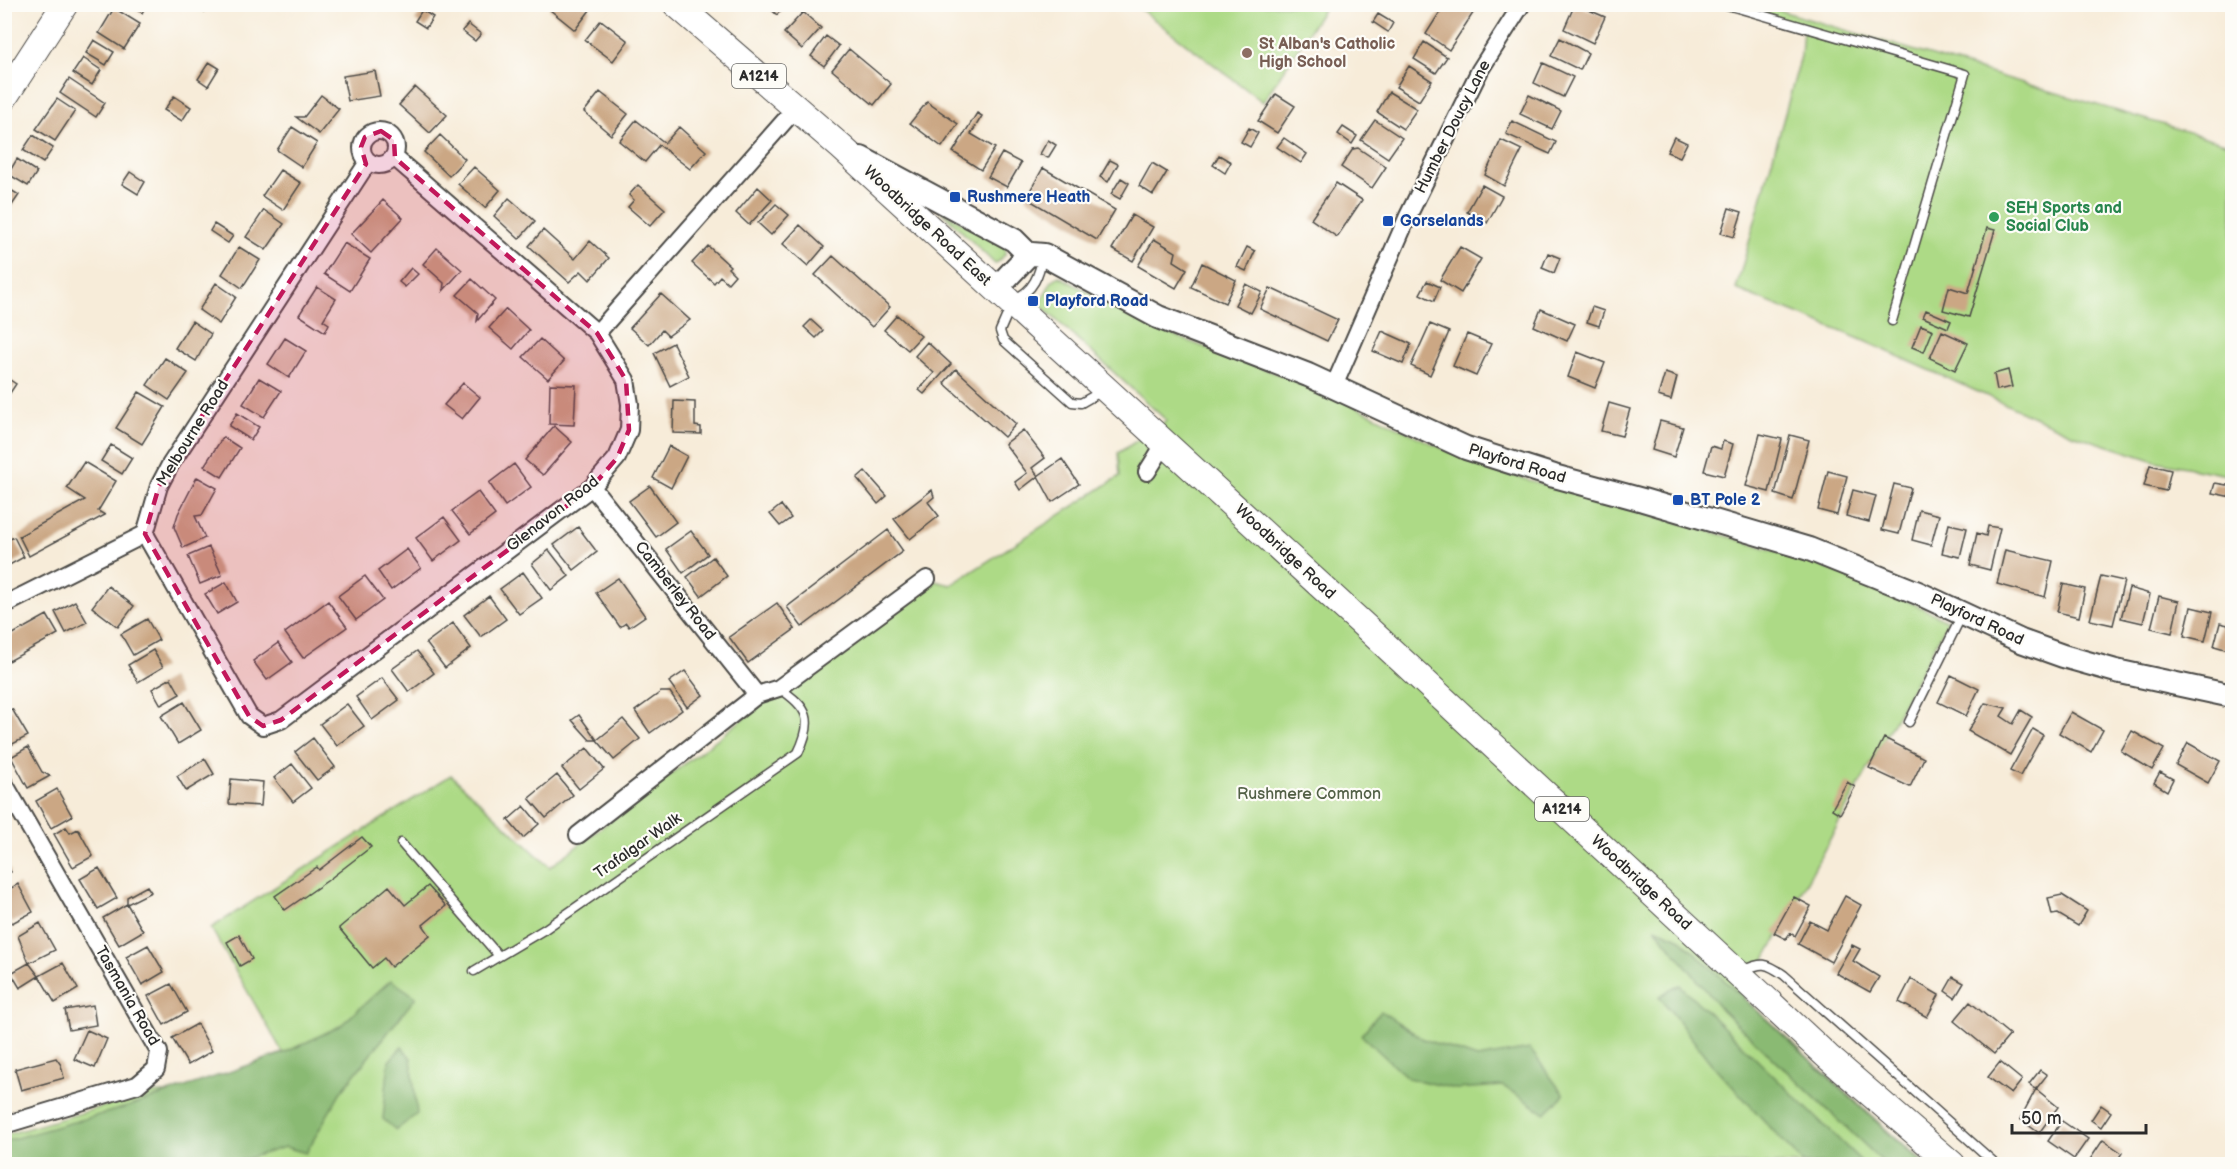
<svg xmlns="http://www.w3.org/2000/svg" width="2237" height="1169" font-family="'Balsamiq Sans',sans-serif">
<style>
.green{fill:#adda86;stroke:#6c8258;stroke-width:1.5}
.forest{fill:#8aba73;stroke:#5a724f;stroke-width:1.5}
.building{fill:#cba784}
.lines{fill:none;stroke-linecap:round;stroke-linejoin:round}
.lane-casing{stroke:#4a4845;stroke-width:11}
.street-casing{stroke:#4a4845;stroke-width:20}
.secondary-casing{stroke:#4a4845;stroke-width:26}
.primary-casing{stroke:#4a4845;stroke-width:28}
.lane{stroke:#fff;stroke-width:8}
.street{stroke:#fff;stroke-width:16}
.secondary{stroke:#fff;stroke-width:22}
.primary{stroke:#fff;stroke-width:26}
.marked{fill:#c2185b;fill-opacity:0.2;stroke:#c2185b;stroke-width:4.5;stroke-dasharray:12 8;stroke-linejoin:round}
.education-dot{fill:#8d6e63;stroke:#fdfcf7;stroke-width:2}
.transit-dot{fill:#1a4fb4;stroke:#fdfcf7;stroke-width:2}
.leisure-dot{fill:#2e9e5b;stroke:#fdfcf7;stroke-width:2}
.labels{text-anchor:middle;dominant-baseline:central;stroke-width:4.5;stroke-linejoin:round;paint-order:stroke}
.shield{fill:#fdfcf7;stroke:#6a6a68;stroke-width:1.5}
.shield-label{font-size:15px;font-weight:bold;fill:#2b2b2b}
.education-label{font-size:16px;font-weight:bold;fill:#785e54;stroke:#fdfcf7;text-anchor:start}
.street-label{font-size:16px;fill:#2b2b2b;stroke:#fdfcf7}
.transit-label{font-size:16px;font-weight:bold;fill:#164399;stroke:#fdfcf7;text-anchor:start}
.leisure-label{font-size:16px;font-weight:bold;fill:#27864d;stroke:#fdfcf7;text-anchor:start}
.park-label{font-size:16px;fill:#526046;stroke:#fdfcf7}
</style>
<rect width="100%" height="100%" fill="#fdfcf7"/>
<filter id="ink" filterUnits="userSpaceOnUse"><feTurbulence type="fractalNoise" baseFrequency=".0167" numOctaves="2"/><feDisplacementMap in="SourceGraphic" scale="12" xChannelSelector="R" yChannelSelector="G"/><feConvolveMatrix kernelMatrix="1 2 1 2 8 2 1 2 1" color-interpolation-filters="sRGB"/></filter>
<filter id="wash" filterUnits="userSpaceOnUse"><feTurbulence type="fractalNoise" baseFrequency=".008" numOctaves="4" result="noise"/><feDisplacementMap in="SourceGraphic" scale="24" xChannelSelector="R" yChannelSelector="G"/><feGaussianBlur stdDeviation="1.35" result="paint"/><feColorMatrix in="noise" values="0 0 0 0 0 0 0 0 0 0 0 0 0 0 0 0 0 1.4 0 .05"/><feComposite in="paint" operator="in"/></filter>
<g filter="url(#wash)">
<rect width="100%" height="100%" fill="#f7ecd9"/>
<path class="green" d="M1135 5H1326L1263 102Z
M1724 5H1761L2232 145V476L2155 461 2072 434 1862 340 1736 289 1801 56 1803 29Z
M940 210 1006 247 1005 255 995 264Z
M1059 276C1091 294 1123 313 1156 328 1214 353 1274 370 1331 395 1389 421 1441 452 1502 472 1652 519 1809 548 1948 621L1744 998 1899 1141 1927 1164H5V1135L147 1094 176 1092 283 1053 211 928 451 775 550 867 760 706 779 688 927 579 951 585 1120 476 1118 453 1167 421 1039 304 1052 281Z"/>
<path class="forest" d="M1655 928 1679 938 1898 1142 1925 1164H1885L1722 1010Z
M391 980 416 997 340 1093 306 1153 285 1147 230 1164H180L170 1159 158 1164H5V1141L127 1107 284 1053 340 1026Z
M1680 985 1864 1164H1804L1710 1062 1659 996Z
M1381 1011 1423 1039 1477 1058 1530 1049 1564 1095 1545 1113 1503 1086 1456 1089 1408 1078 1361 1035Z
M402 1047 411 1058 417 1114 396 1130 383 1119 389 1061Z"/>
<g id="blocks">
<path class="building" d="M129 4H147L142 13Z
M193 4H207L208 5 204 12Z
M552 4H583L590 10 575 30 549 9Z
M765 4H786L777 15Z
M1445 4H1479L1449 50 1426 34Z
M1575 4 1605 17 1593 43 1564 29Z
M1598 4H1613L1610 10Z
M114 8 140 24 124 49 99 33Z
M422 10 433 17 426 28 415 21Z
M803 12 821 28 802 49 784 33Z
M1378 14 1393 23 1388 32 1373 22Z
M601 20 628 41 613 61 585 40Z
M468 24 481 34 475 41 462 31Z
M826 36 839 46 824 66 811 56Z
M1560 38 1588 53 1580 70 1551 56Z
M94 40 114 52 106 65 86 53Z
M1424 42 1447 57 1436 73 1414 59Z
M849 49 891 84 874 105 832 70Z
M83 58 101 70 92 85 73 73Z
M209 62 219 68 208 86 198 79Z
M1543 63 1573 77 1563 97 1534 83Z
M1409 66 1432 81 1419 101 1396 87Z
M375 71 380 96 348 101 343 76Z
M69 79 105 103 96 117 60 93Z
M415 87 447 115 430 133 399 105Z
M600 92 628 114 611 135 584 112Z
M1389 92 1417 109 1403 129 1377 112Z
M1276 94 1295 106 1277 133 1258 121Z
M321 95 339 109 319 134 296 117H304Z
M1529 95 1561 111 1552 129 1520 114Z
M174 96 191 107 182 121 164 110Z
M57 99 75 111 55 141 36 129Z
M927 102 958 124 942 147 910 123Z
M977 113 982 116 971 134 995 148 981 170 953 152Z
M636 120 665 143 679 127 706 151 690 169 659 145 645 162 619 141Z
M1375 120 1402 138 1388 158 1361 140Z
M1512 121 1556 142 1550 154 1506 134Z
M292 127 317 143 302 167 277 150Z
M1343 127 1357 136 1352 144 1338 134Z
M1249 128 1258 133 1250 147 1241 142Z
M33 135 53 148 43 163 23 150Z
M440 135 465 159 449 176 424 152Z
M1674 137 1687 143 1680 157 1667 152Z
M1284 138 1307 154 1301 163 1277 147Z
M1048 140 1056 145 1048 158 1040 154Z
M1501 140 1522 150 1504 186 1485 175Z
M1358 148 1386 167 1372 188 1341 167 1353 149Z
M1002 153 1021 163 1007 187 988 177Z
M1219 155 1231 162 1225 173 1213 165Z
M17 159 37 172 28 186 8 174Z
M1110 160 1118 164 1108 182 1100 177Z
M1152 163 1167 172 1153 195 1139 186Z
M474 167 500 190 485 208 458 184Z
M1043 168 1115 210 1097 240 1026 198Z
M280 170 301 183 283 210 262 196Z
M130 172 145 182 138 194 122 184Z
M1121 178 1129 183 1120 199 1111 194Z
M1336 183 1362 200 1337 237 1311 219Z
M638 185 665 209 650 226 628 207 634 200 629 195Z
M1482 185 1502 196 1487 223 1467 212Z
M4 186 19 195 4 217Z
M758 187 772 200 749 225 736 213Z
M509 198 535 221 519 239 494 216Z
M383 200 403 218 371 253 351 234Z
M776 204 789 215 771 235 758 223Z
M1729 208 1742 212 1734 237 1721 233Z
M264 210 284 224 266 250 246 237Z
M1132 215 1153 227 1133 261 1112 249Z
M214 224 233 236 228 243 210 231Z
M800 225 824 247 808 266 783 244Z
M1987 228 1995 230 1969 317 1943 310 1949 287 1968 293Z
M543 230 575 259 590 241 609 258 590 280 581 271 569 282 529 246Z
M1154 239 1176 252 1174 261 1187 269 1176 288 1138 266Z
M344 243 370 259 350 291 324 274Z
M708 246 730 266 728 268 735 275 728 283 720 276 714 283 692 263Z
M239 247 260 260 242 288 222 274Z
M1247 247 1255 251 1246 271 1237 267Z
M1460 247 1481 259 1461 293 1440 280Z
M437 248 462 270 443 291 444 283 423 264Z
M1548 253 1560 258 1554 273 1542 268Z
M833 256 890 307 872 327 815 275Z
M1202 263 1236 280 1225 303 1191 287Z
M411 268 418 274 405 287 399 282Z
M472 279 495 300 477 321 478 313 457 295Z
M1427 281 1440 287 1434 301 1420 294Z
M216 283 236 297 219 324 199 310Z
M1246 284 1262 292 1251 313 1235 305Z
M317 287 336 299 323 320 329 324 325 332 299 315Z
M1270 288 1338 320 1327 341 1260 309Z
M661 294 690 320 668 336 662 330 649 345 630 328Z
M1592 307 1604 311 1599 326 1587 322Z
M506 309 529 330 513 349 489 328Z
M1541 309 1575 324 1567 341 1534 326Z
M1926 310 1951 321 1948 328 1923 317Z
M897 315 921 336 908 350 884 330Z
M811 320 823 331 816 338 804 327Z
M192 321 211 334 196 361 175 348Z
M1430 324 1449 332 1430 375 1411 366Z
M1921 325 1933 330 1924 352 1912 347Z
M1382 331 1411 344 1403 364 1373 351Z
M1942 331 1968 343 1955 370 1930 358Z
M1467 334 1491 344 1476 376 1453 366Z
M285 338 306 351 289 378 268 364Z
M540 339 564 361 548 379 523 357Z
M927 342 951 364 924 394 919 390 934 373 915 356Z
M673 343 689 376 670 386 654 353Z
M1577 352 1605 363 1595 388 1568 377Z
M165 358 188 373 169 400 147 385Z
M956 369 1016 424 1004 437 944 383Z
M2008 370 2012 387 1997 390 1994 374Z
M1665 373 1677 377 1671 400 1658 396Z
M7 378 16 384 4 402V381Z
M259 378 281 391 264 417 243 404Z
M463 383 480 397 462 419 444 405Z
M550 384 576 385 574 425 549 424Z
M139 392 165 407 142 444 116 428Z
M674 401 695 402V426L701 427V434L673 433Z
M1609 403 1630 409 1622 436 1601 431Z
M237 413 259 427 251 440 229 426Z
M1660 421 1683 427 1674 457 1652 450Z
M554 426 572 442 543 475 525 460Z
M1023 430 1045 458 1032 468 1038 476 1020 490 1015 482 1027 473 1005 444Z
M1760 434 1782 439 1769 492 1746 486Z
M1790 435 1809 440 1793 500 1775 494Z
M223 437 240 448 222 477 204 466Z
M1723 441 1733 444 1724 476 1704 471 1711 446 1721 449Z
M111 445 132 458 122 474 101 461Z
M669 446 687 456 671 488 653 478Z
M1062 459 1079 484 1052 502 1038 476Z
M84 462 116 481 98 511 105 515 29 556 19 536 85 500 67 488Z
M514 464 531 487 505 506 489 483Z
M2150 465 2171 470 2166 491 2144 486Z
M865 471 887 496 878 504 857 478Z
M1828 471 1847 476 1837 515 1818 510Z
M197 477 217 488 202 515 195 516 205 538 183 548 174 527 178 514Z
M2215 483 2232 486V497L2212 493Z
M1894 484 1911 488 1899 534 1882 530Z
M650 486 676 522 656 537 629 501Z
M932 490 934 497 928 502 939 516 910 539 894 519Z
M1853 490 1876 496 1869 522 1846 516Z
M478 492 495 515 470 534 452 511Z
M781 505 791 518 780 526 770 514Z
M1919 510 1939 515 1931 545 1912 540Z
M444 517 461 540 433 561 416 538Z
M1949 524 1967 528 1960 557 1942 553Z
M1988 526 2000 528 1990 570 1970 565 1977 533 1986 536Z
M578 527 597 552 574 570 554 545Z
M888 530 903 551 802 627 787 607Z
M691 531 708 554 683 573 666 549Z
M14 537 24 557 4 568V542Z
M209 547 222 575 200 584 188 556Z
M407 549 421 568 391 590 378 571Z
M549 550 569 576 551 590 532 564Z
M2005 550 2053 561 2045 597 1997 584Z
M713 557 727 576 701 596 687 577Z
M523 572 542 598 519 614 500 589Z
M365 576 383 600 356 620 338 596Z
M2101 576 2124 581 2113 625 2090 620Z
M618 578 645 616 629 627 626 623 620 627 596 593Z
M226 582 237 602 217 614 205 594Z
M2063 584 2085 589 2079 617 2057 612Z
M108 586 134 606 118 627 92 607Z
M2129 588 2150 594 2143 623 2121 618Z
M489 596 506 619 481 637 464 615Z
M2159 596 2179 601 2172 633 2151 628Z
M75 601 87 622 66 633 55 612Z
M328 601 347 627 303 658 285 633Z
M777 603 795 629 748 663 729 637Z
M2191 607 2212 612 2205 641 2184 636Z
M47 615 58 634 9 661 4 652V639Z
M147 619 159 640 133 655 121 634Z
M453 623 471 648 445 668 426 643Z
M2220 623 2232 626V651L2214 646Z
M278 643 292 662 267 680 253 661Z
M153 650 163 667 138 682 128 665Z
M417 651 434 673 409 692 392 669Z
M685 671 703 695 687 707 669 682Z
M1951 675 1979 689 1966 716 1938 702Z
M171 678 180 694 161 705 152 689Z
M382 678 399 700 372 720 356 697Z
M661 692H670L682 710 650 733 635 711Z
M184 702 201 730 178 744 161 716Z
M1985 703 2006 708 2001 716 2013 724 2021 710 2032 717 2010 755 1968 731Z
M347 704 364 726 337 746 320 724Z
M12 709 28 736 5 748 4 713Z
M2071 712 2103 730 2091 752 2059 733Z
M579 715 597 740H590L572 720Z
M623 719 640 739 614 760 597 740Z
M2033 729 2043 735 2020 776 2010 771Z
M2132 731 2164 749 2152 770 2121 751Z
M313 738 335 767 317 780 295 752Z
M1884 738 1924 758 1910 787 1869 768Z
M2188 743 2220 761 2208 783 2176 765Z
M28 747 42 772 50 776 28 788 11 757Z
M587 748 604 769 579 789 562 768Z
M205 759 214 774 186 791 177 776Z
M292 764 311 788 293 802 274 778Z
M2160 772 2173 779 2167 791 2154 783Z
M557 775 573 795 546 818 529 798Z
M231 779 263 782 261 806 229 804Z
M1847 782 1855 787 1840 814 1832 809Z
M57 789 72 816 51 828 36 801Z
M524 806 539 824 523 838 508 820Z
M66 827 70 833 78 829 93 856 73 867 54 834Z
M362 837 371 847 327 881 285 910 275 896 317 867 319 870Z
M4 861 11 872 4 875Z
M99 868 117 898 98 909 80 879Z
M18 884 33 912 12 923 4 910V892Z
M147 886 151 892 127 904 143 931 119 945 103 918 127 904V897Z
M389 886 405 905 428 886 446 906 423 925 430 935 391 967 384 958 372 968 339 928Z
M2062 895 2087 911 2078 926 2058 914 2052 915 2048 898Z
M1845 896 1861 905 1831 962 1798 944 1810 921 1827 930Z
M1794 897 1811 906 1795 936 1790 933 1786 939 1774 933Z
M40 923 55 950 29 963 18 936Z
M239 935 252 959 240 966 227 942Z
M148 945 164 972 142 985 126 957Z
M1852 945 1860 949 1853 961 1879 977 1870 992 1836 973Z
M29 963 39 976 20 988 11 973Z
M63 963 78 989 55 1003 39 976Z
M1953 977 1964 983 1955 998 1945 991Z
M1911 979 1939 995 1927 1017 1899 1002Z
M171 984 187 1012 164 1025 148 996Z
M1970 1002 2010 1035 1994 1054 1954 1021Z
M93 1005 96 1025 69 1030 65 1010Z
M197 1024 212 1051 188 1065 172 1038Z
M87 1030 107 1039 95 1068 74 1059Z
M56 1058 61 1065 64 1078 21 1090 15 1069Z
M2000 1062 2022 1080 2011 1094 1988 1077Z
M2040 1070 2047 1075 2036 1089 2029 1084Z
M2036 1089 2058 1107 2039 1133 2020 1119Z
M2101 1105 2111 1112 2101 1127 2091 1120Z
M2062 1121 2088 1139 2074 1159 2048 1141Z
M2103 1140 2122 1153 2115 1164H2087Z"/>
</g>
</g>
<g filter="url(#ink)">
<use href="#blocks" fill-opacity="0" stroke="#4a4845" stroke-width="1.5"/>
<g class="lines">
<defs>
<path id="lane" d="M1724 4 1965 74 1892 321
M1014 299C1034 291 1039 275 1043 255
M1010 308 1000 331 1003 340 1072 402 1081 403 1102 391
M1909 722 1962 615
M401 843 499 956
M474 971 545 929 798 753C814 720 809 708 779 688
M1740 971C1762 963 1764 961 1784 975L1996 1164"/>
<path id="street" d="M362 148a17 17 0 1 1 34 0a17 17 0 1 1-34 0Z
M368 162 170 465 159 486 145 534 249 716 263 726 281 720 592 487 617 458 629 430 630 404 626 380 597 333 394 157
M597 333 796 108
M1334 386 1408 216 1480 70 1522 4
M1147 472 1165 443
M592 487 757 695
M4 605 145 534
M4 783 159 1052 156 1069 137 1085 4 1125
M578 835 757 695 779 688 927 579"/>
<path id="secondary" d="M861 158 1014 240 1025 251 1027 256
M996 289 1027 256 1032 254 1044 255 1158 317 1308 375 1466 448 1554 476 1643 500 1809 549 1918 593 2021 641 2063 656 2116 671 2232 696"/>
<path id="primary" d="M676 4 841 147 1368 629 1828 1057 1952 1164
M4 98 65 4"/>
</defs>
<use href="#lane" class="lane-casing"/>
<use href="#street" class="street-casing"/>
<use href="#secondary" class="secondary-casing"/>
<use href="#primary" class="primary-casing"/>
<use href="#lane" class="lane"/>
<use href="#street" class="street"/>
<use href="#secondary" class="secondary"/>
<use href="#primary" class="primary"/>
</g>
</g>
<path class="marked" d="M381 131 394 140 395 158 597 333 626 380 629 430 617 458 592 487 281 720 263 726 249 716 145 534 159 486 170 465 366 164 361 147 365 137Z"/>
<circle class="education-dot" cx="1247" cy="53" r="6"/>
<g class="transit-dot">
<rect x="949" y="191" width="12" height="12" rx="3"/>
<rect x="1382" y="215" width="12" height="12" rx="3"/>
<rect x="1027" y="295" width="12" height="12" rx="3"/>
<rect x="1672" y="494" width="12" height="12" rx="3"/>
</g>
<circle class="leisure-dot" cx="1994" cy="217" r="6"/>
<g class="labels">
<g class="shield">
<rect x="732" y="64" width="54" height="24" rx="4.5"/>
<rect x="1535" y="797" width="54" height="24" rx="4.5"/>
</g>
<g class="shield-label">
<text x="759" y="76">A1214</text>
<text x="1562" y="809">A1214</text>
</g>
<g class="education-label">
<text x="1259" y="44">St Alban's Catholic<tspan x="1259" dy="18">High School</tspan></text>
</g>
<g class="street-label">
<text transform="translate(1453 127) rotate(-63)">Humber Doucy Lane</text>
<text transform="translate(927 226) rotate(43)">Woodbridge Road East</text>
<text transform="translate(193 433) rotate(-58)">Melbourne Road</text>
<text transform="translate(1517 464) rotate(17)">Playford Road</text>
<text transform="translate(553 514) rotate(-38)">Glenavon Road</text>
<text transform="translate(1285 552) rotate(43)">Woodbridge Road</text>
<text transform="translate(675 591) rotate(52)">Camberley Road</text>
<text transform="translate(1977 620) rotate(25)">Playford Road</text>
<text transform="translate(638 846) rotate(-35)">Trafalgar Walk</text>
<text transform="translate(1641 883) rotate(43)">Woodbridge Road</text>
<text transform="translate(127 996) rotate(60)">Tasmania Road</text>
</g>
<g class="transit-label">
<text x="967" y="197">Rushmere Heath</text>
<text x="1400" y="221">Gorselands</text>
<text x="1045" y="301">Playford Road</text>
<text x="1690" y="500">BT Pole 2</text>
</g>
<g class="leisure-label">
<text x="2006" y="208">SEH Sports and<tspan x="2006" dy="18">Social Club</tspan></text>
</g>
<g class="park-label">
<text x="1309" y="794">Rushmere Common</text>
</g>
</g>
<rect width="2237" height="1169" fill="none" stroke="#fdfcf7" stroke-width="24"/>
<path d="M2012 1124v9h134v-9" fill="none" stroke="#2b2b2b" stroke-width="3"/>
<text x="2021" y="1124" font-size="18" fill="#2b2b2b" stroke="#fdfcf7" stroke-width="4.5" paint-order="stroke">50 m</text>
</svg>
